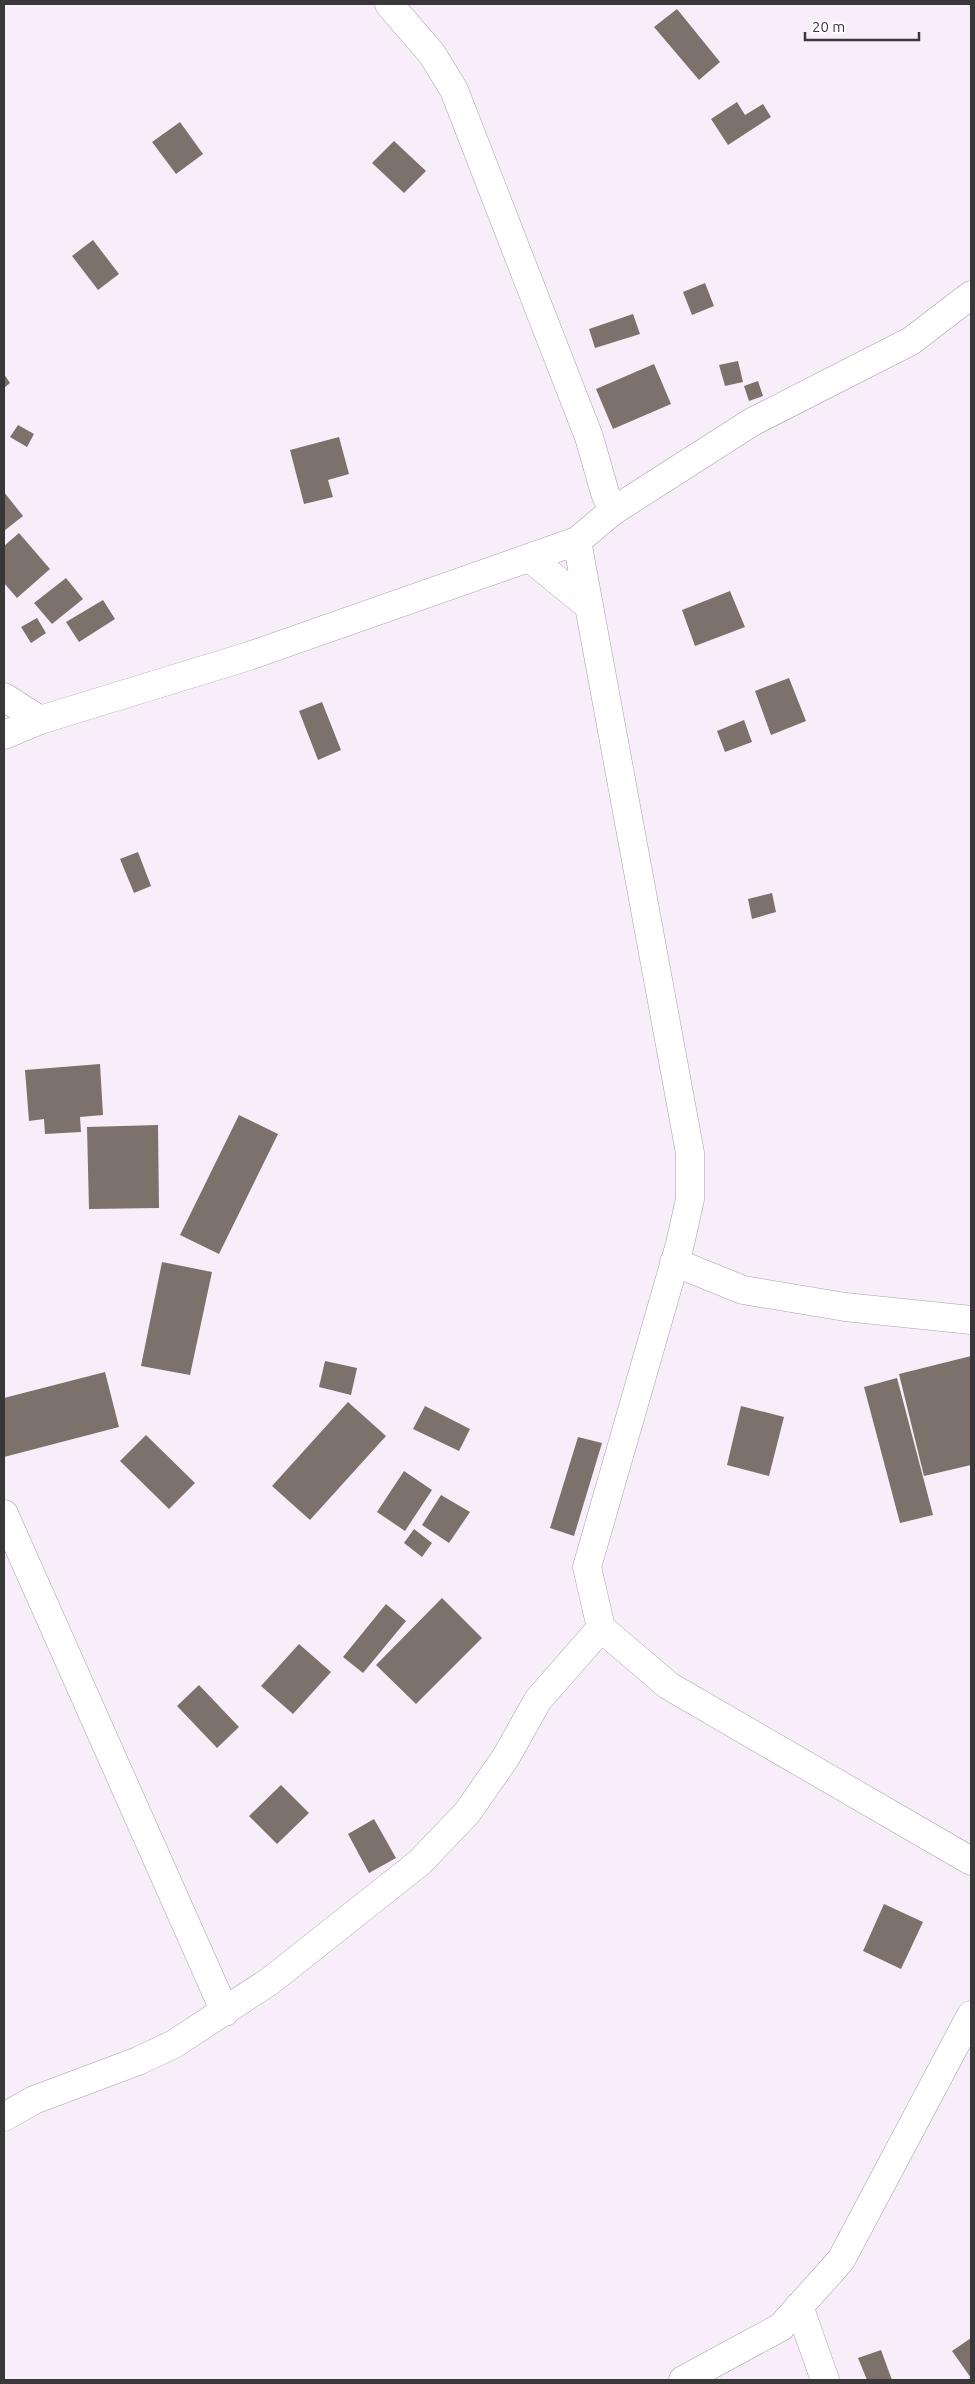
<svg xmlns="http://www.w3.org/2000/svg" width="975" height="2384" font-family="Ubuntu,sans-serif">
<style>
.building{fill:#7d716b}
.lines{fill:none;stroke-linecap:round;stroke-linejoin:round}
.minor-casing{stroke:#a89faa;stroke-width:29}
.minor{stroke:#fff;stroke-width:28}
</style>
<rect width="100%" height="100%" fill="#f7eefa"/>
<path class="building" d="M677 9 720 62 699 80 654 27Z
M737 102 745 115 763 104 771 117 728 145 711 119Z
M180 122 203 154 176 174 152 142Z
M394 141 426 171 404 193 372 163Z
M93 240 119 274 98 290 72 256Z
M705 283 714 306 692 315 683 292Z
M633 314 640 334 595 348 589 329Z
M738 361 743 382 725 386 719 365Z
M654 364 671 404 613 429 596 389Z
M4 374 10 383 4 388Z
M758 381 763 396 749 401 744 386Z
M18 425 34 434 27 447 10 437Z
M339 437 349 474 328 480 333 497 304 504 290 450Z
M4 492 23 516 4 531Z
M19 533 50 569 17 598 4 583V546Z
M66 578 83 599 52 624 34 603Z
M730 591 745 627 695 646 682 610Z
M103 600 115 619 79 642 66 622Z
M37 618 46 633 31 643 21 627Z
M789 678 806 721 771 735 755 691Z
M322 702 341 750 318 760 299 711Z
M744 720 752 742 725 752 717 731Z
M138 852 151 886 134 893 120 859Z
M772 893 776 912 752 919 748 899Z
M100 1064 103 1115 80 1117 81 1132 45 1134 44 1119 29 1121 25 1070Z
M239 1115 278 1134 219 1254 180 1235Z
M158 1125 159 1208 89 1209 87 1127Z
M162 1262 212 1272 190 1375 141 1366Z
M971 1356V1465L924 1476 899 1374Z
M325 1361 357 1368 351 1395 319 1387Z
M105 1372 119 1427 4 1457V1398Z
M897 1378 933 1515 900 1523 864 1387Z
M348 1402 386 1436 310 1520 272 1486Z
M425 1406 470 1429 459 1451 413 1429Z
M741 1406 784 1417 769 1476 727 1465Z
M146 1435 195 1483 169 1509 120 1461Z
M578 1437 602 1443 574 1536 550 1528Z
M404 1471 432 1490 405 1531 377 1512Z
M441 1495 470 1512 449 1543 422 1525Z
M414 1529 432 1543 422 1557 404 1543Z
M442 1598 482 1638 416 1704 376 1665Z
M386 1604 406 1621 363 1673 343 1657Z
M299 1644 331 1672 293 1714 261 1686Z
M199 1685 239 1727 217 1748 177 1706Z
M281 1785 309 1813 277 1844 249 1816Z
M374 1819 396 1858 369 1873 348 1834Z
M884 1904 923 1922 901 1969 863 1951Z
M971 2338V2378L952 2351Z
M881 2350 892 2380H867L858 2358Z"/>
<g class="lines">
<defs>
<path id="minor" d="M389 4 432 54 454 90 589 437 605 493 613 511
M531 559 589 606
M4 697 40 720
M4 735 40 720 249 656 577 541 613 511 752 422 911 341 971 295
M674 1262 743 1290 845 1307 971 1320
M4 1514 225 2012
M601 1628 669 1686 971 1861
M4 2117 34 2100 138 2061 174 2044 270 1981 419 1863 467 1813 506 1757 538 1700 601 1628 587 1567 680 1244 690 1199V1153L577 541
M799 2306 825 2380
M683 2380 781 2327 841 2260 971 2015"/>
</defs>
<use href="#minor" class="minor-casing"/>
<use href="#minor" class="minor"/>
</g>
<rect width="975" height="2384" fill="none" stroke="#3a373b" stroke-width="10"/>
<path d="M805 32v8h114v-8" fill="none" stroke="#3a373b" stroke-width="2.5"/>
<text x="812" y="32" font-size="15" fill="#3a373b" stroke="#ffffff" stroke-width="4" paint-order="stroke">20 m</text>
</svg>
